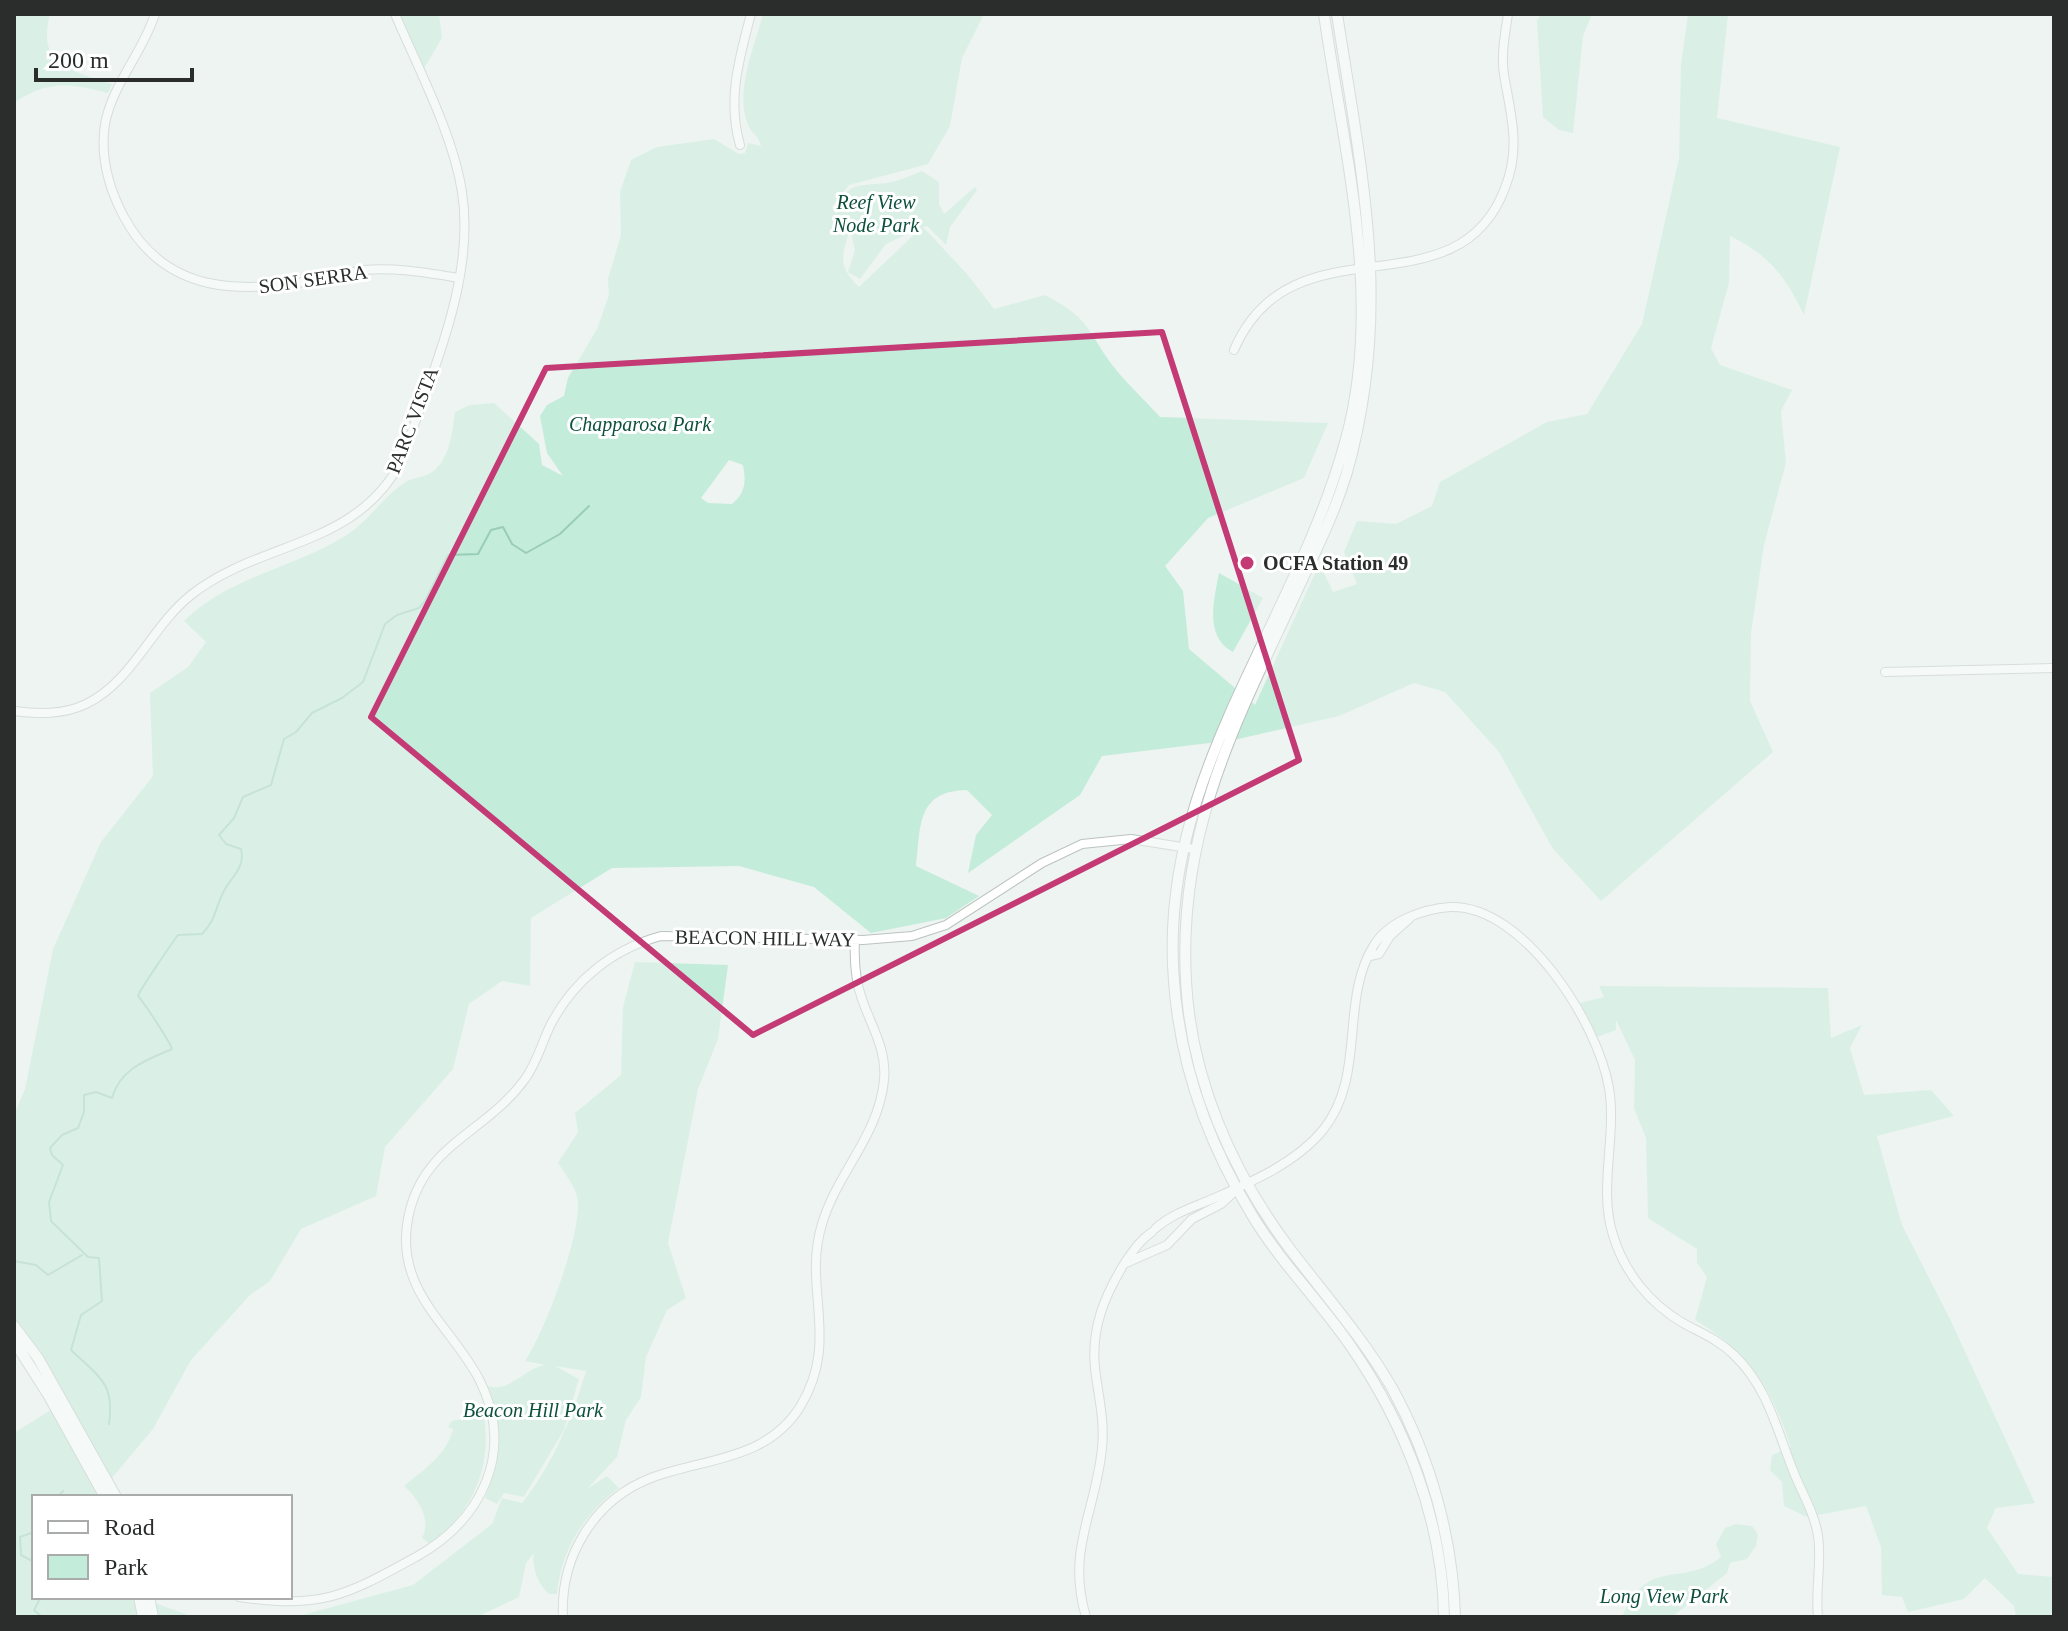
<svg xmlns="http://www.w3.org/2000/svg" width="2068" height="1631" font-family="Georgia,serif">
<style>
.green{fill:#c3ecda;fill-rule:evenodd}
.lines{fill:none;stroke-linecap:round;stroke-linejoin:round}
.stream{stroke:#99cdb7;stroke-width:2}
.minor-casing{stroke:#bcc3c0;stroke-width:10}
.major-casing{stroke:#bcc3c0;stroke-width:12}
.minor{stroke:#fff;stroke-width:8}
.major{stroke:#fff;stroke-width:10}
.marked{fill:none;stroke:#c33a75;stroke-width:6;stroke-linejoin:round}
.poi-dot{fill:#c33a75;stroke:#fff;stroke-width:3}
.labels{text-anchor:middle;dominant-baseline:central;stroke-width:6;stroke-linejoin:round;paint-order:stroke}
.park-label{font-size:20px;font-style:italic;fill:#0d503c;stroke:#fff}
.street-label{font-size:20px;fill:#2a2d2c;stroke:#fff}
.poi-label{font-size:20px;font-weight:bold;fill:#2a2d2c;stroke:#fff;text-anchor:start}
</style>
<rect width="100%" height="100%" fill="#edf4f1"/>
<path class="green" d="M14 14H50C36 67 72 70 112 84L108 93C70 83 47 80 14 103Z
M400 14H439L442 38 423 70Z
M763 14H984L962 58 950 126 928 164 849 185 832 207 837 214C846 177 862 188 891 182 901 180 912 175 922 171L939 182V204L944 214 975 187 977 190 950 227 946 245 927 226 923 227 968 275 994 309 1045 295C1091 319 1085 328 1113 366 1127 384 1145 400 1160 417L1328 423 1304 478 1208 518 1165 566 1183 591 1189 649 1255 705 1316 571H1323L1333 592 1357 584 1344 552 1357 521 1396 524 1432 506 1440 482 1547 422 1587 414 1642 324 1679 158 1681 65 1688 14H1728L1717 118 1840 147 1804 315C1785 276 1769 255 1730 236L1729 283 1711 348 1720 365 1792 390 1781 411 1786 463 1764 545 1751 633 1750 701 1773 752 1601 901 1553 849 1499 752 1445 692 1414 683 1339 716 1234 740 1102 756 1080 795 968 873 976 835 992 815 967 790C916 791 921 826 916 866L979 896 946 918 871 933 814 887 739 866 612 868 531 918 530 986 502 981 469 1004 453 1069 385 1147 376 1196 301 1229 270 1281 250 1295 191 1360 153 1429 96 1497H34V1597H139L193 1617H14V1433L65 1401 14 1320V1115L25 1089 53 949 101 842 153 776 150 693 188 667 206 642 184 621C228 577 294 568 345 536 368 522 382 498 404 483 412 477 424 478 432 472 450 459 452 433 455 412L470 405 494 403 539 444 542 465 563 476 547 453 540 416 547 405 564 396 568 378 597 329 609 295 608 279 621 235 620 192 631 160 657 147 714 139 739 154 745 153 748 143 761 146C759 136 751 133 748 125 734 93 755 45 763 14ZM922 227 859 287C837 265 842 257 850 229L855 250 848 272 860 279 886 244ZM729 460 743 465C746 481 746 493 732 504L708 503 701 498Z
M1541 14H1592L1583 36 1573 133 1559 130 1543 117 1537 21Z
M1219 573 1263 598 1233 652C1204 637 1214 600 1219 573Z
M635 962 728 965 718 1039 698 1089 668 1243 686 1298 667 1310 646 1357 641 1397 626 1420 617 1457 587 1489 607 1476 619 1488C584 1514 561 1550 557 1594H549C538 1585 531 1565 534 1553L526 1563 519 1597 477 1617H295L413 1585 492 1524 502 1498 522 1503C553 1464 572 1418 586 1371L555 1366 579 1379 564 1430 524 1497 504 1493 497 1504 485 1498C500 1460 503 1425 488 1386 509 1393 525 1368 545 1365L525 1361C544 1334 585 1226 577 1196 574 1185 564 1172 558 1163L578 1132 575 1113 621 1075 623 1007Z
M1599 986 1828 988 1831 1038 1862 1025 1850 1048 1864 1095 1931 1090 1954 1116 1877 1136 1902 1225 1949 1317 2035 1503 1996 1508 1987 1528 2018 1574 2054 1577V1617H2016L2014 1606 1985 1578 1964 1599 1908 1612 1902 1597 1882 1595 1881 1547 1866 1506 1807 1517 1784 1506 1782 1482 1770 1470 1772 1455 1791 1447C1770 1386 1751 1354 1695 1320L1707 1277 1697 1263V1249L1648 1218 1646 1138 1634 1108 1635 1060 1616 1020V1030L1597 1037 1580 1003 1604 997Z
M483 1411C494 1464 473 1513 430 1544L422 1538C432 1520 418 1498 404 1486 423 1470 447 1455 453 1429L448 1427 452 1421 474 1417Z
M1736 1524 1752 1526 1758 1534 1756 1546 1747 1559 1730 1563 1727 1573 1672 1617H1622C1649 1554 1682 1589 1721 1557L1716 1544 1725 1528Z"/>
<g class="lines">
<path class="stream" d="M14 1261 36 1265 48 1275 82 1255
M109 1424C115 1383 99 1377 71 1350L81 1315 102 1301 99 1258 88 1257 51 1221 49 1202 63 1165 52 1155 50 1148 62 1135 78 1128 84 1112V1095L96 1092 112 1098C120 1069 146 1060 172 1049 170 1042 145 1004 138 996 139 991 172 943 178 935L202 934C215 921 215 910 222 895 229 878 246 869 241 849L226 844 219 835 234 818 243 797 271 785 284 739 296 732 312 713 342 698 363 682 385 624 397 615 419 608 425 601 448 555 478 554 491 530 503 527 512 544 526 553 560 534 589 506
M58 1497 63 1491
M34 1532 20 1537 21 1555 34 1562
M41 1597 34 1610 42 1617"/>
<defs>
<path id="minor" d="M155 14C143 52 112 85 105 124 100 157 109 189 124 217 167 297 244 293 321 279 335 277 349 272 363 270 395 267 428 273 459 278
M740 145C727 100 739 59 751 14
M1234 350C1292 214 1456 318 1505 188 1521 148 1511 115 1504 75 1501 54 1505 34 1508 14
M1885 672 2054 668
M14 711C38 714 63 715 86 704 133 681 151 627 191 595 260 540 356 549 402 460 429 377 476 282 462 192 453 134 418 68 395 14
M1370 956 1379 954 1390 936 1410 918
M1156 1228C1172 1214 1191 1208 1210 1200 1249 1183 1295 1164 1323 1130 1367 1075 1339 1001 1374 945 1389 921 1423 909 1450 907 1523 904 1598 1023 1609 1088 1617 1136 1598 1189 1613 1235 1624 1272 1650 1304 1683 1323 1701 1333 1719 1340 1734 1355 1770 1389 1778 1436 1797 1480 1805 1498 1815 1516 1818 1536 1822 1563 1815 1590 1818 1617
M1126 1263 1167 1245 1192 1219 1221 1204 1236 1190
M239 1597C322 1609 345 1596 416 1557 482 1520 516 1452 479 1379 451 1326 398 1293 407 1225 418 1145 485 1135 525 1079 537 1063 542 1042 551 1024 574 980 613 949 661 936L863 940 912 936 946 925 1042 863 1082 844 1131 839 1194 849
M563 1617C560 1557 594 1500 651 1478 704 1458 766 1461 800 1407 841 1340 802 1289 822 1224 837 1173 879 1135 884 1080 887 1049 871 1026 862 999 855 980 854 959 855 939
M1086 1617C1066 1550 1096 1511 1102 1448 1105 1420 1098 1395 1095 1368 1091 1329 1104 1297 1124 1264 1133 1251 1139 1241 1152 1232"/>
<path id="major" d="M1324 14C1344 153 1384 300 1346 439 1295 627 1157 776 1174 981 1180 1065 1208 1143 1252 1215 1280 1262 1319 1300 1350 1345 1405 1424 1443 1520 1444 1617
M1337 14C1362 176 1393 309 1347 472 1333 519 1310 562 1290 606 1230 733 1178 838 1186 981 1191 1079 1232 1172 1290 1249 1325 1295 1363 1338 1392 1388 1430 1457 1453 1538 1455 1617
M14 1326 38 1358 116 1497
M14 1341 49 1396 105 1497
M139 1597 143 1617
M149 1597 153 1617"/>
</defs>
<use href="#minor" class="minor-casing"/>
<use href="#major" class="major-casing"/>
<use href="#minor" class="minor"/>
<use href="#major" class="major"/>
</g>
<path d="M0 0H2068V1631H0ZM1162 332 1299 760 753 1035 371 717 546 368Z" fill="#edf4f1" fill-opacity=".55" fill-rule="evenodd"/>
<path class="marked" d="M1162 332 1299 760 753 1035 371 717 546 368Z"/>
<circle class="poi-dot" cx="1247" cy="563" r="8"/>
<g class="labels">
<g class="park-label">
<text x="876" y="202">Reef View<tspan x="876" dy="23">Node Park</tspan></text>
<text x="640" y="424">Chapparosa Park</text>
<text x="533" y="1410">Beacon Hill Park</text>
<text x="1664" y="1596">Long View Park</text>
</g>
<g class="street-label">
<text transform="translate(313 279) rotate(-8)">SON SERRA</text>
<text transform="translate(412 420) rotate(-69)">PARC VISTA</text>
<text transform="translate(765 938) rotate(1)">BEACON HILL WAY</text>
</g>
<g class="poi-label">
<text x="1263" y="563">OCFA Station 49</text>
</g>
</g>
<rect width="2068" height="1631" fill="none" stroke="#2a2d2c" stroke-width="32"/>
<rect x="32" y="1495" width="260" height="104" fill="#ffffff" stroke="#aaabab" stroke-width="2"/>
<rect x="48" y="1521" width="40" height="12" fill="#ffffff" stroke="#aaabab" stroke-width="2"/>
<text x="104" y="1535" font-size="24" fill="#2a2d2c">Road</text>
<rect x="48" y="1555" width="40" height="24" fill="#c3ecda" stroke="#aaabab" stroke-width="2"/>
<text x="104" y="1575" font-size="24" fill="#2a2d2c">Park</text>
<path d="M36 68v12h156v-12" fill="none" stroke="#2a2d2c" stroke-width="4"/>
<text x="48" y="68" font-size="24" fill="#2a2d2c" stroke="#ffffff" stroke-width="6" paint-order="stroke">200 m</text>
</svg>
